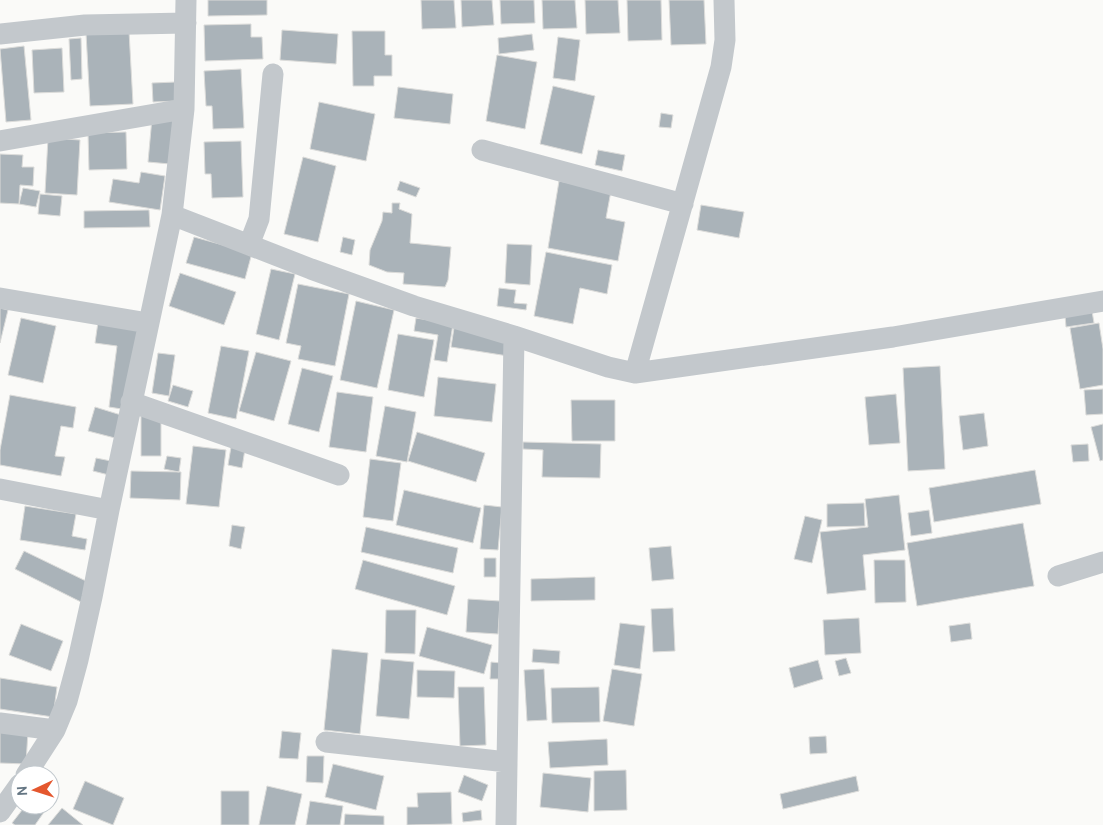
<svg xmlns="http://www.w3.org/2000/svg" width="1103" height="825" font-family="Cabin,sans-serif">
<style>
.building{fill:#aab3b9;stroke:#dcdcda}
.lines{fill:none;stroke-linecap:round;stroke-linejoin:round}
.minor{stroke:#c3c8cc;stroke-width:21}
</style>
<rect width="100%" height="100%" fill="#fafaf8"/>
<path class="building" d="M208 0H267V15L208 16Z
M421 0H454L456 28 422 29Z
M461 0H492L494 25 462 27Z
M500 0H534L535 23 501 24Z
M542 0H575L577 28 543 29Z
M585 0H618L620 33 586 34Z
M627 0H661L662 40 628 41Z
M669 0H704L706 44 671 45Z
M251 24V37H262L263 59 205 61 204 25Z
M282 30 338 34 336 64 280 60Z
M129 31 133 104 90 106 86 33Z
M352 31H385V55H392V76H374V86H353Z
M532 34 534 50 499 54 498 38Z
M558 37 580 40 575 81 553 78Z
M81 38 82 79 71 80 69 39Z
M24 46 31 120 6 122 0 49Z
M62 48 64 92 34 93 32 50Z
M497 55 537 62 525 129 486 121Z
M241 69 244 128 213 129 212 106H206L204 71Z
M176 82 177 101 153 102 152 83Z
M553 86 595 96 582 154 540 144Z
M398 87 453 94 450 124 394 118Z
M319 102 375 114 366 161 310 149Z
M661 113 673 115 671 128 659 127Z
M152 118 174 120 170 164 148 162Z
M126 132 127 169 89 170 88 133Z
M48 138 80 140 77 195 45 193Z
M241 141 243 197 212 198 211 174H205L204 142Z
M598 150 625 155 622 171 595 165Z
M0 154 23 155 22 167H34L33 186 20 185 19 204 0 203Z
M303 157 336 166 318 242 284 234Z
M141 172 165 176 160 210 109 202 113 179 139 183Z
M400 181 420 188 416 197 397 190Z
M559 181 611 191 606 218 625 222 618 261 548 248Z
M23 188 40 191 36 207 19 204Z
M40 194 62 196 60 216 38 214Z
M392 203H400L399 209 412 214 410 243 451 247 448 280 445 287 403 284 404 273 387 272 369 265 370 250 382 221 383 212 392 213Z
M701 205 744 212 739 238 697 230Z
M149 210 150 227 84 228V211Z
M194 237 252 253 245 279 186 263Z
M343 237 355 240 352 255 340 252Z
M507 244 532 245 530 285 505 283Z
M546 252 612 265 607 294 580 288 573 324 534 316Z
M271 269 295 274 279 340 256 334Z
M180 273 236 292 224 325 169 306Z
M298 284 349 294 335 366 298 359 301 346 286 343Z
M499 288 516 290 514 303 527 304 526 310 497 306Z
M356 301 394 310 377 388 340 380Z
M0 308 8 310 0 343Z
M1092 311 1094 323 1066 327 1065 315Z
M21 318 56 326 43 383 8 375Z
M416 318 453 324 447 362 434 360 438 335 414 331Z
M98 322 140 328 128 410 109 407 117 346 95 343Z
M1099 323 1103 349V385L1080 389 1070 328Z
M454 328 511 338 508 356 451 347Z
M398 334 434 340 424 397 388 390Z
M221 346 249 351 236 419 208 413Z
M256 352 291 361 274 421 239 411Z
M158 353 175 355 169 396 152 393Z
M940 366 945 469 908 471 903 368Z
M302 368 333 376 319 432 288 424Z
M438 377 496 384 492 422 434 416Z
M173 385 193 391 188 407 168 401Z
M1103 389V414L1086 415 1084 390Z
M337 392 373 397 366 452 329 447Z
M896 394 900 443 869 445 865 397Z
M10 395 76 407 73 428 61 426 55 456 65 457 61 476 0 465V450Z
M571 400H615V441H572Z
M385 406 416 412 407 462 376 456Z
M95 407 121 415 115 438 88 431Z
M984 413 988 446 963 450 959 416Z
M141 416H161V456H141Z
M1103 424V460L1100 461 1091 427Z
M417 432 485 453 476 482 408 461Z
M523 442 601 444 600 478 542 477 543 450 523 449Z
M1088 444 1089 461 1073 462 1071 445Z
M193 446 226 450 219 507 186 504Z
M231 447 245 449 242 468 228 465Z
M167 456 181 458 179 472 164 469Z
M96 458 111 461 109 475 93 471Z
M370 459 401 463 393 521 363 517Z
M1035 470 1041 504 934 522 929 488Z
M131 471 181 472 180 500 130 498Z
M404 490 481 508 473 543 396 525Z
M899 495 905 550 863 555 866 590 827 594 820 532 868 527 865 499Z
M864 503 865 526 827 527V504Z
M484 505 502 507 498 550 480 549Z
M25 506 76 514 72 536 87 539 85 550 20 540Z
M929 510 932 533 911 536 908 513Z
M805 516 822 520 812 563 794 559Z
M1023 523 1034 586 917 606 907 543Z
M232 525 245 527 241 549 229 546Z
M366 527 458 548 453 573 361 552Z
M671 546 674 579 652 581 649 548Z
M24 551 90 583 81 602 15 569Z
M484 558H496V577H484Z
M363 560 455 586 447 615 355 589Z
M874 560H905L906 602 875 603Z
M595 577V600L531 601V579Z
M468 599 500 601 498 634 466 632Z
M673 608 675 651 653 652 651 609Z
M386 610H416L415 654 385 653Z
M859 618 861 653 825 655 823 620Z
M620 623 645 626 640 669 614 665Z
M970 623 972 639 951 642 949 626Z
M21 624 63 641 51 671 9 655Z
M427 627 492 645 484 674 419 656Z
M332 649 368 653 360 734 324 730Z
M533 649 560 651 559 664 532 662Z
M846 658 851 673 839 676 835 661Z
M381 659 414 662 409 719 376 716Z
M818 660 823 679 794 688 789 668Z
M491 662 501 663 500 679H490Z
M544 669 547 720 527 721 524 670Z
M612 669 642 674 634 726 603 721Z
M417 670 455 671 454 698 417 697Z
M0 678 57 687 53 717 0 709Z
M458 687H484L486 745 460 746Z
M599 687 600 722 552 723 551 688Z
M0 729 28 731 26 764 0 763Z
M282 731 301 733 298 759 279 758Z
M826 736 827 753 810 754 809 737Z
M607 739 608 765 550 768 548 742Z
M307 756H324L323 783 306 782Z
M333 764 384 776 376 810 325 797Z
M626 770 627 810 594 811V771Z
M543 773 591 778 588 812 540 807Z
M464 775 488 785 482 801 458 792Z
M856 776 859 791 783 809 780 794Z
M85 781 124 798 113 825 73 809Z
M267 786 302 794 295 825H259Z
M221 791H249V825H221Z
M451 792 452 824 407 825V807H418L417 793Z
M310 801 343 806 340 825H306Z
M26 805H49L35 825H15L12 823Z
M62 808 83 825H48Z
M481 810 482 820 463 822 462 813Z
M345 814 384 816V825H344Z"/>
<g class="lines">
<path class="minor" d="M0 34 85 25 186 23
M0 141 184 109
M482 150 683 204
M172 215 311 269 414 306 514 336 608 367 635 373 893 337 1103 301
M249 245 259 219 273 74
M0 298 148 323
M635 373 721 67 725 40 724 0
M131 402 339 475
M0 489 109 510
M1058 576 1103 562
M0 723 55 730
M326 742 507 762
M26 775 55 730 67 701 78 660 92 597 109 510 172 215 184 109 186 0
M0 812 20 784
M506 825 514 336"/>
</g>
<g transform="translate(35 790) rotate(266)"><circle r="24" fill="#ffffff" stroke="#c1c8cd"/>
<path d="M0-4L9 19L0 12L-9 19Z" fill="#e4572e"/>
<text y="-8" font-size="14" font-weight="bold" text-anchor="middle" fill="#657683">N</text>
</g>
</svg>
